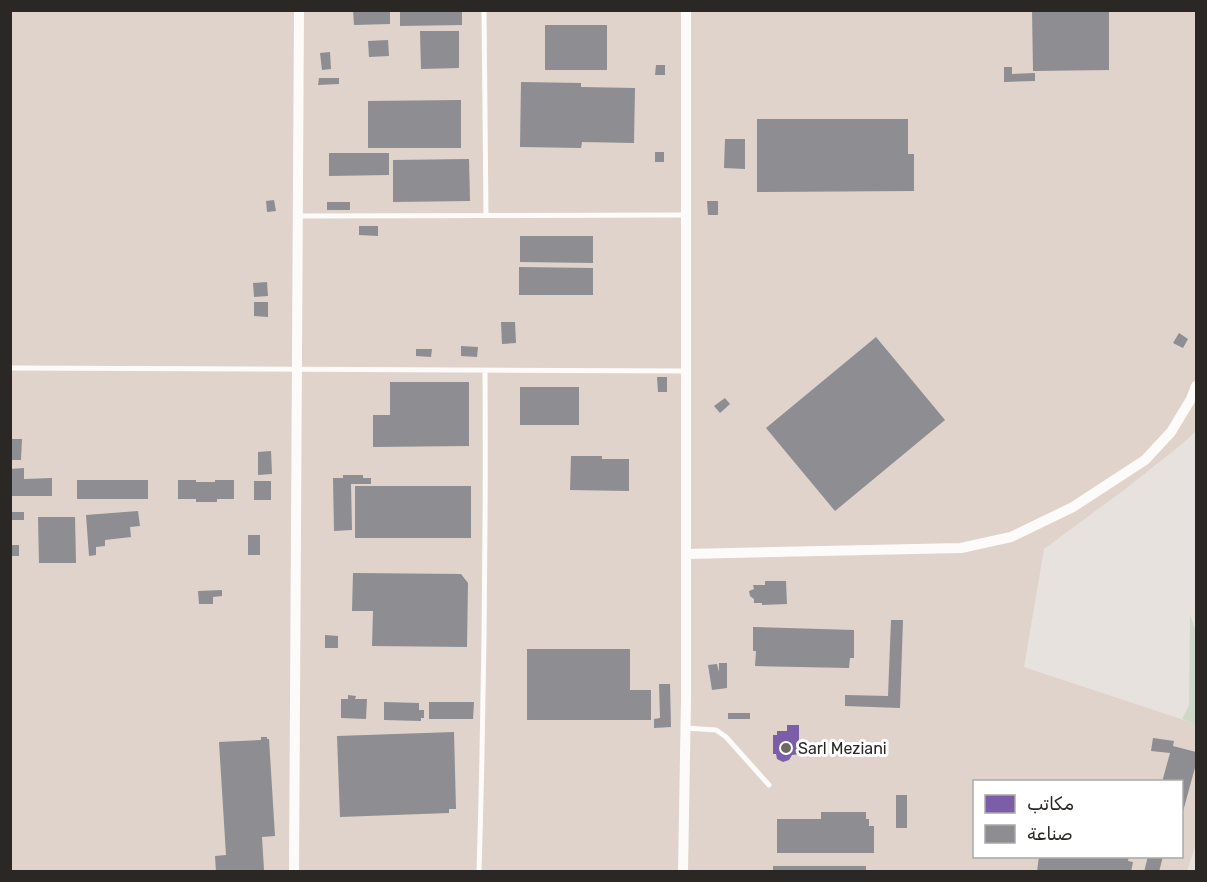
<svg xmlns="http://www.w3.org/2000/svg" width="1207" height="882" font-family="Rubik,'Noto Sans Arabic',sans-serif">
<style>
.built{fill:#dfd3cb;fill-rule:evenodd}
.green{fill:#cfd9c9}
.offices{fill:#7b5ea7}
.industry{fill:#8d8d92}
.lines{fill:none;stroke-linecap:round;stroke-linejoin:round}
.lane{stroke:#fcfbfa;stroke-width:5}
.street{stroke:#fcfbfa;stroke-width:10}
.poi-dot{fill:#6d6865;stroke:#fff;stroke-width:2}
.labels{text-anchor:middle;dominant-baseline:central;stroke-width:6;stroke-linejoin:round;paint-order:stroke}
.poi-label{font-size:16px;fill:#2b2724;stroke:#fff;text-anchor:start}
</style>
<rect width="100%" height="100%" fill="#e8e2de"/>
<path class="built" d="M10 11H1196V431L1182 444 1124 490 1044 549 1024 667 1196 724V844L1187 871H11ZM974 782H1182V856H974Z"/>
<path class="green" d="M1190 615 1196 631V724L1182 719 1189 705Z"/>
<path class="offices" d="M787 725H799V754L792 755 789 760 783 762 777 759 776 754H773V735H777V731H787Z"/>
<path class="industry" d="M353 10H390V24L354 25Z
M400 10H462V25L400 26Z
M1032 10H1109V70L1033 71Z
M545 25H607V70H545Z
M420 31H459V68L421 69Z
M388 40 389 56 369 57 368 41Z
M330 52 331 69 322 70 320 53Z
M656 65H665V75H655Z
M1004 67H1012V74L1035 73V81L1004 82Z
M319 78H339V84L318 85Z
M521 82 581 83V87L635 88 634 143 582 142 581 148 520 147Z
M461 100V148H368V101Z
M757 119H908V154H914V191L757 192Z
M725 139H745V169L724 168Z
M655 152H664V162H655Z
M329 153H389V175L329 176Z
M469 159 470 201 393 202V160Z
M274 200 276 211 267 212 266 201Z
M707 201H718V215H708Z
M327 202H350V210H327Z
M359 226H378V236L359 235Z
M520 236H593V263L520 262Z
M519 267 593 268V295H519Z
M267 282 268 296 254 297 253 283Z
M254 302H268V317L254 316Z
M501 322H515L516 343 502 344Z
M1179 333 1188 339 1183 348 1173 343Z
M876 337 945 420 835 511 766 428Z
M461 346 478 347 477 357 461 356Z
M416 349H432L431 357 416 356Z
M657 377H667V392H658Z
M390 382H469V446L373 447V415H390Z
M520 387H579V425H520Z
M725 398 730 404 720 413 714 406Z
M10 439H22L21 460H10Z
M271 451 272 474 258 475V452Z
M571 456H602V459H629V491L570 490Z
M24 468V479L52 478V496H10V469Z
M343 475H363V478H371V484H351L352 530 334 531 333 478H343Z
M77 480H148V499H77Z
M178 480H196V482H215V480H234V499H217V502H196V499H178Z
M254 481H271V500H254Z
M355 486H471V538H355Z
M138 511 140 526 130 527 131 537 105 540V546L96 547V555L89 556 86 515Z
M10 512H24V520H10Z
M38 517H75L76 563H39Z
M248 535H260V555H248Z
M10 545H19V556H10Z
M353 573 461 574 468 583 467 647 372 646 373 611H352Z
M765 581H786L787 604 762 605V603H754V599L750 596 749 591 754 589 753 585H765Z
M222 590V596L213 597V604H199L198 591Z
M891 620H903L900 708 845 706V695L888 696Z
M753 627 854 630V658H850L849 668 755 666 756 651H753Z
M325 635 338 636V648H325Z
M527 649H630V690H651V720H527Z
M719 663H727V688L712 690 708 665 717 664 719 672Z
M659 684H670L671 727 654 728V719L660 718Z
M348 695 356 696 355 699H367L366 719 341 718V699H348Z
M384 702 419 703V710H424V718H421V721L384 720Z
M429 702H474L473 719H429Z
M728 713H750V719H728Z
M454 732 456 809H449V813L340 817 337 736Z
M261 737H267V739H269L275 836 262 837 264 870 216 872 215 856 226 855 219 742 261 740Z
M1153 738 1174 741 1173 746 1196 752V764L1182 815V782H1162L1170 753 1151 751Z
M896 795H907V828H896Z
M821 812H866V819H869V826H874V853H777V819H821Z
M1039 856H1129L1128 861 1133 862 1131 872H1037Z
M1148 856H1163L1159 872H1144Z
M773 866H866V872H773Z"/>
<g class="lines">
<path class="lane" d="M484 10 486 215
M297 216 685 215
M10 368 686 371
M686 728 716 730 726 737 769 785
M479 872C484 704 486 538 485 370"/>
<path class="street" d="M686 554 961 548 1011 537 1073 507 1145 460 1171 432 1191 399 1196 386
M294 872 299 10
M683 872 686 699V10"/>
</g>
<circle class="poi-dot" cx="786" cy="748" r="6"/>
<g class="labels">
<g class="poi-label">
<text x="798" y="748">Sarl Meziani</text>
</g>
</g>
<rect width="1207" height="882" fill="none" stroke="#2b2724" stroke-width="24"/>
<rect x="973" y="780" width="210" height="78" fill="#ffffff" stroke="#aaa9a7" stroke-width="1.5"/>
<rect x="985" y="795" width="30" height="18" fill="#7b5ea7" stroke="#aaa9a7" stroke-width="1.5"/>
<text x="1027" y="810" font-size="18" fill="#2b2724">مكاتب</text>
<rect x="985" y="825" width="30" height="18" fill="#8d8d92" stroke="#aaa9a7" stroke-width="1.5"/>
<text x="1027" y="840" font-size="18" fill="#2b2724">صناعة</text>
</svg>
